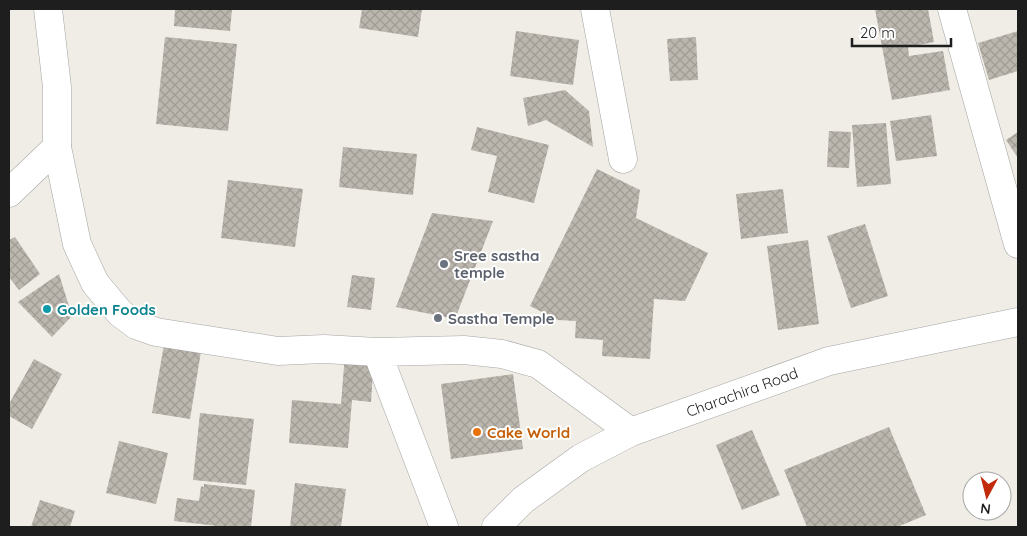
<svg xmlns="http://www.w3.org/2000/svg" width="1027" height="536" font-family="Quicksand,sans-serif">
<style>
.building{fill:url(#building-cross-hatch)}
.lines{fill:none;stroke-linecap:round;stroke-linejoin:round}
.minor-casing{stroke:#a5a5a5;stroke-width:29}
.tertiary-casing{stroke:#a5a5a5;stroke-width:29}
.minor{stroke:#fff;stroke-width:28}
.tertiary{stroke:#fff;stroke-width:28}
.worship-dot{fill:#6b7280;stroke:#fff;stroke-width:2}
.culture-dot{fill:#0f9aa8;stroke:#fff;stroke-width:2}
.food-dot{fill:#e8710a;stroke:#fff;stroke-width:2}
.labels{text-anchor:middle;dominant-baseline:central;stroke-width:4;stroke-linejoin:round;paint-order:stroke}
.worship-label{font-size:15px;font-weight:bold;fill:#5b616d;stroke:#fff;text-anchor:start}
.culture-label{font-size:15px;font-weight:bold;fill:#0d838f;stroke:#fff;text-anchor:start}
.street-label{font-size:15px;fill:#1e1e1e;stroke:#fff}
.food-label{font-size:15px;font-weight:bold;fill:#c56008;stroke:#fff;text-anchor:start}
</style>
<defs>
<pattern id="building-cross-hatch" width="8" height="8" patternUnits="userSpaceOnUse" patternTransform="scale(1.25)"><rect width="8" height="8" fill="#bbb6ae"/><path d="M0 0l8 8M0 8l8-8" fill="none" stroke="#a09c95"/></pattern>
</defs>
<rect width="100%" height="100%" fill="#efede5"/>
<path class="building" d="M175 9H232L230 31 174 26Z
M362 9H422L418 37 359 28Z
M875 9H928L934 42 908 47 909 56 943 51 950 90 892 100Z
M516 31 579 40 573 85 510 76Z
M1018 31V71L989 80 978 43Z
M165 37 237 44 228 131 156 124Z
M696 37 698 80 670 81 667 39Z
M565 90 589 111 593 147 546 120 528 126 523 98Z
M931 115 937 156 896 161 890 121Z
M886 123 891 184 857 187 852 125Z
M477 127 549 145 534 203 488 192 497 156 471 150Z
M829 131 851 132 849 168 827 167Z
M1018 132V158L1006 140Z
M343 147 417 154 413 195 339 187Z
M597 169 640 190 636 218 708 253 685 301 654 299 650 359 602 356 603 340 575 338 576 321 558 320 530 306Z
M228 180 303 189 295 247 221 238Z
M783 189 788 233 741 239 736 194Z
M432 213 493 221 455 319 396 307Z
M865 224 888 296 851 308 827 236Z
M15 237 40 274 19 290 9 277V240Z
M808 240 819 324 778 330 767 246Z
M59 274 72 316 52 337 18 302Z
M352 275 375 278 371 310 347 307Z
M165 339 202 345 190 419 152 413Z
M345 354 374 356 371 402 352 400 348 448 289 443 292 400 341 404Z
M34 359 62 374 32 429 9 416V404Z
M513 374 523 449 451 459 441 384Z
M200 413 254 419 246 485 193 480Z
M889 427 926 515 897 527H807L784 470Z
M752 430 780 495 742 510 716 445Z
M119 441 168 453 156 504 106 493Z
M295 483 346 489 341 527H290Z
M204 484 255 490 251 527H226L174 521 177 498 199 501 201 486 204 487Z
M40 500 75 511 70 527H31Z"/>
<g class="lines">
<defs>
<path id="minor" d="M595 9 623 159
M952 9 1018 244
M9 193 57 147"/>
<path id="tertiary" d="M48 9 57 87V147L77 244 95 283 120 313 136 325 156 332 278 351 324 349 377 352 444 527
M377 352 464 350 502 354 538 364 631 432
M496 527 523 500 581 458 631 432 829 361 1018 322"/>
</defs>
<use href="#minor" class="minor-casing"/>
<use href="#tertiary" class="tertiary-casing"/>
<use href="#minor" class="minor"/>
<use href="#tertiary" class="tertiary"/>
</g>
<g class="worship-dot">
<circle cx="444" cy="264" r="5"/>
<circle cx="438" cy="318" r="5"/>
</g>
<circle class="culture-dot" cx="47" cy="309" r="5"/>
<circle class="food-dot" cx="477" cy="432" r="5"/>
<g class="labels">
<g class="worship-label">
<text x="454" y="255">Sree sastha<tspan x="454" dy="17">temple</tspan></text>
<text x="448" y="318">Sastha Temple</text>
</g>
<g class="culture-label">
<text x="57" y="309">Golden Foods</text>
</g>
<g class="street-label">
<text transform="translate(742 392) rotate(-20)">Charachira Road</text>
</g>
<g class="food-label">
<text x="487" y="432">Cake World</text>
</g>
</g>
<rect width="1027" height="536" fill="none" stroke="#1e1e1e" stroke-width="20"/>
<g transform="translate(987 496) rotate(187)"><circle r="24" fill="#ffffff" stroke="#a5a5a5"/>
<path d="M0-4L9 19L0 12L-9 19Z" fill="#c12b0b"/>
<text y="-8" font-size="14" font-weight="bold" text-anchor="middle" fill="#1e1e1e">N</text>
</g>
<path d="M852 38v8h99v-8" fill="none" stroke="#1e1e1e" stroke-width="2.5"/>
<text x="860" y="38" font-size="15" fill="#1e1e1e" stroke="#ffffff" stroke-width="4" paint-order="stroke">20 m</text>
</svg>
